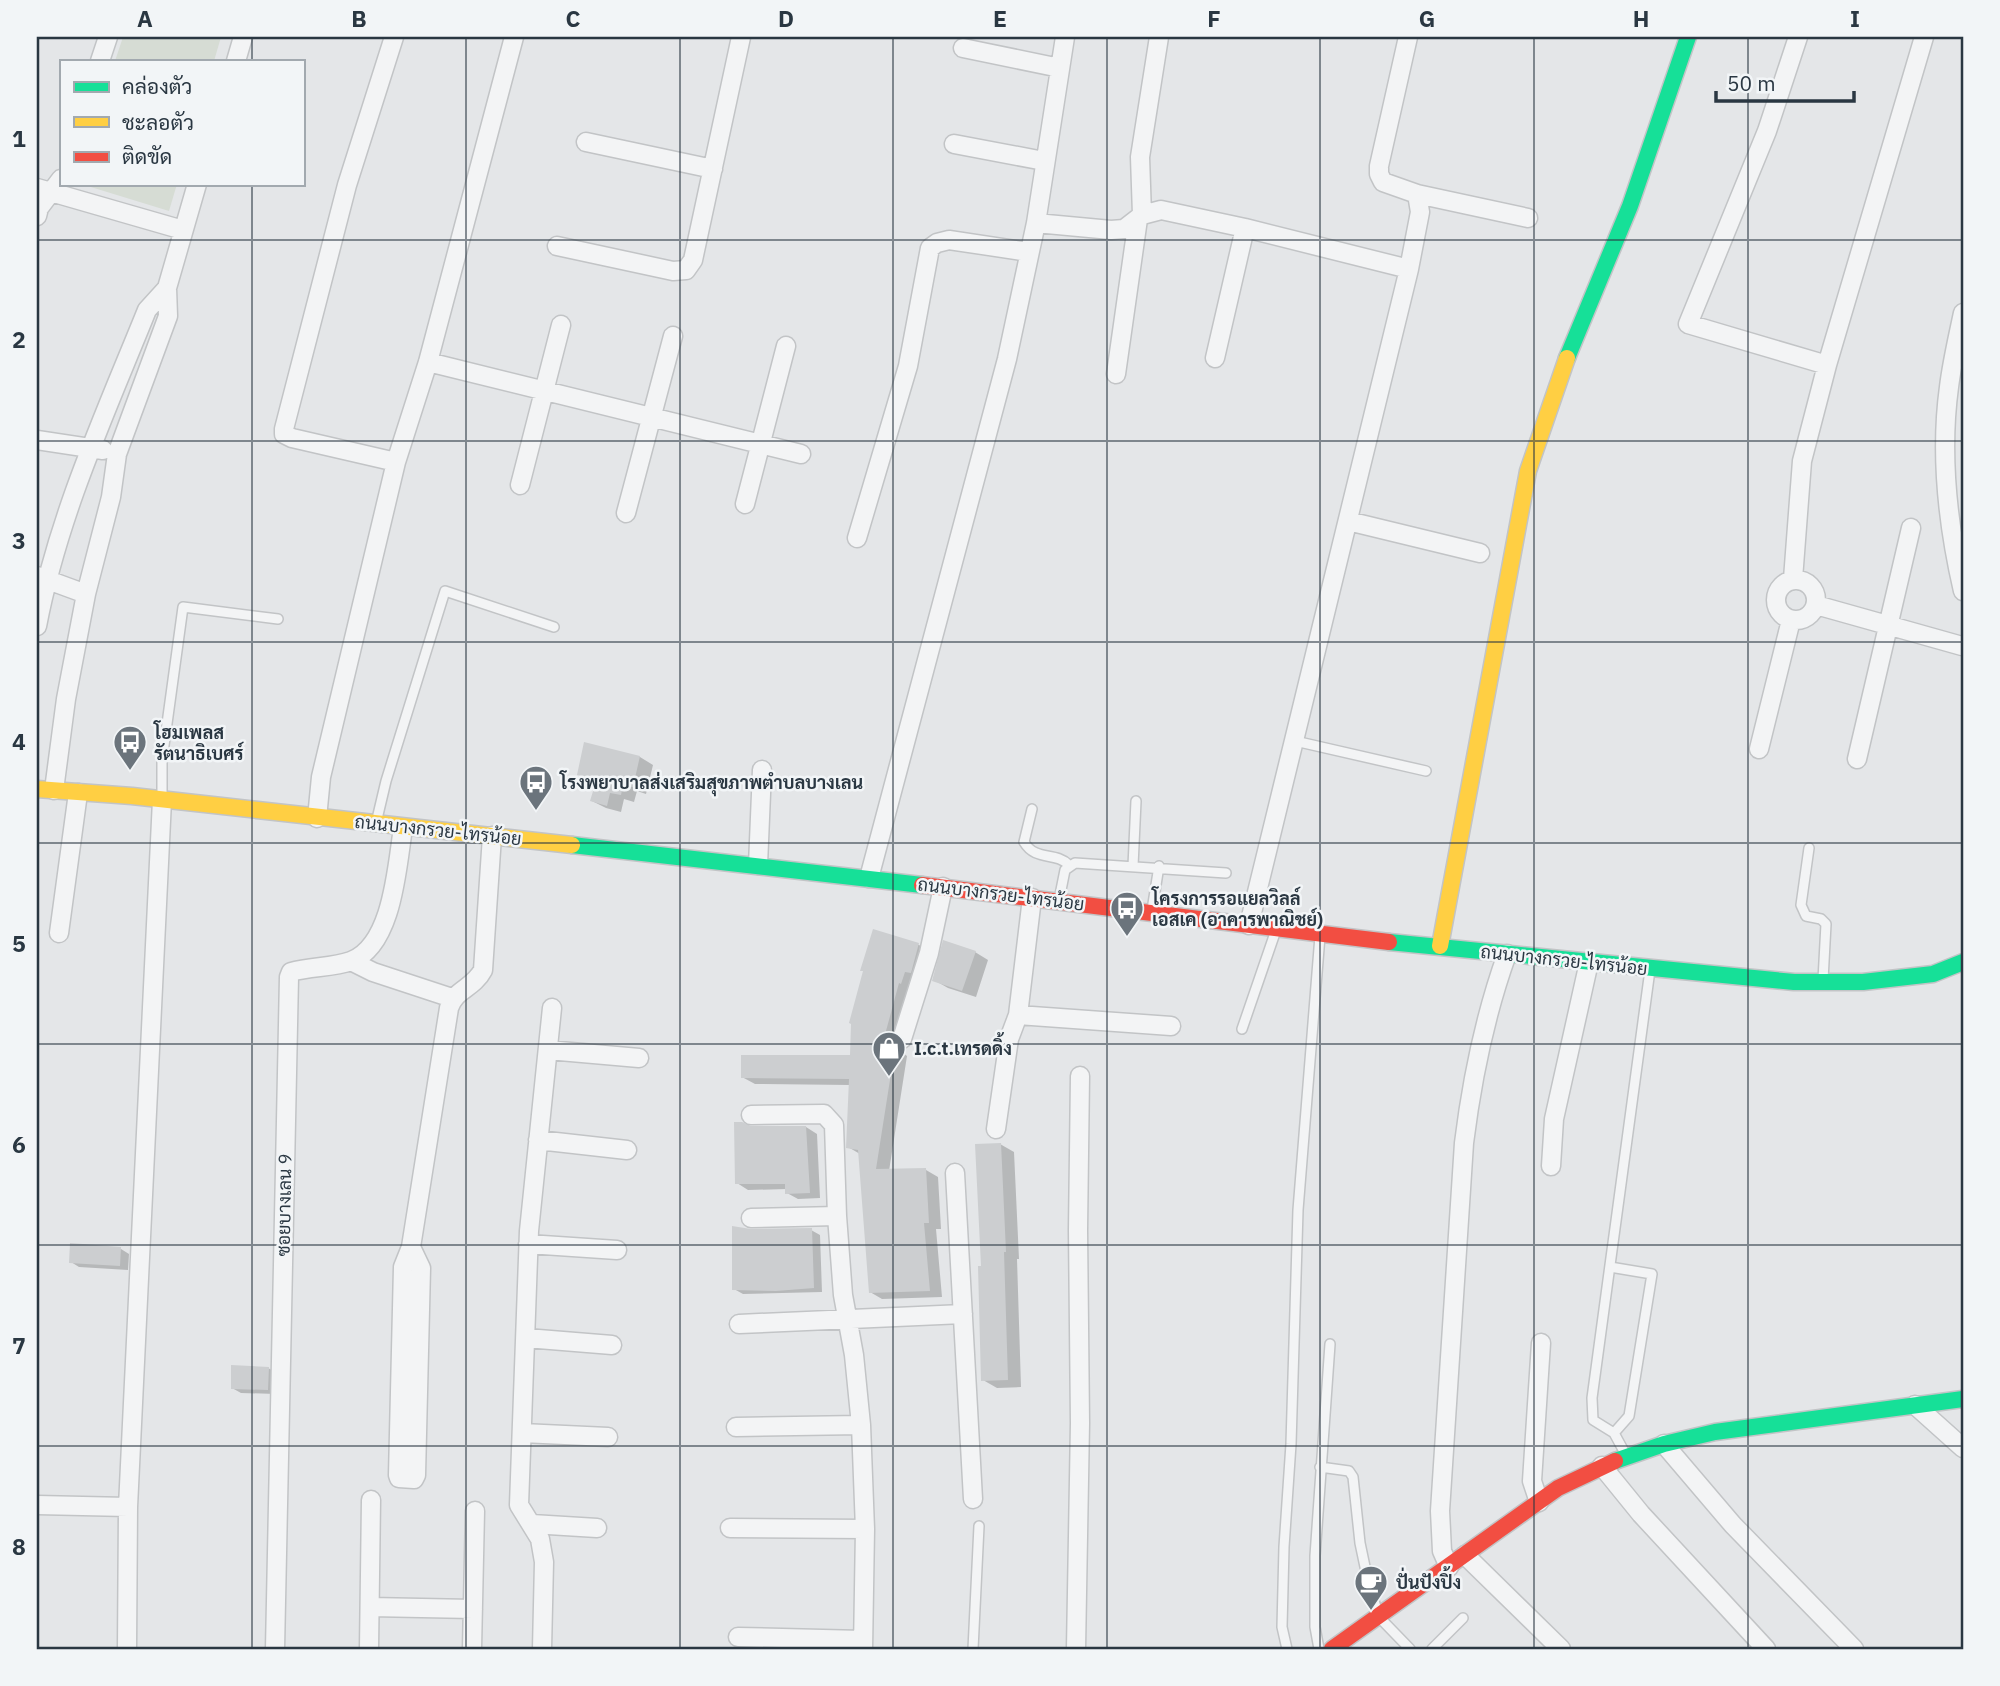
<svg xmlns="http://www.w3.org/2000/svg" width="2000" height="1686" font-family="'IBM Plex Sans',Sarabun,sans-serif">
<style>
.green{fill:#d6dcd4}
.shadow{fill:#0003}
.building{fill:#ccced0}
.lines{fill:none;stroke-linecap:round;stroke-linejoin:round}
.lane-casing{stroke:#c2c4c6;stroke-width:12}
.street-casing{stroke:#c2c4c6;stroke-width:21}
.fast-casing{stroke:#c2c4c6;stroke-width:19}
.slow-casing{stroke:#c2c4c6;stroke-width:19}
.jam-casing{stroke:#c2c4c6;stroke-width:19}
.lane{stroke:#f3f4f5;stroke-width:9}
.street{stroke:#f3f4f5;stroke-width:18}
.fast{stroke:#16e098;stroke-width:16}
.slow{stroke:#ffcf43;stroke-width:16}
.jam{stroke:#f24e42;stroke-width:16}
.grid{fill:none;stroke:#2a3742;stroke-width:2;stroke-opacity:0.55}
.labels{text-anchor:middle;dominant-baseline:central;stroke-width:5;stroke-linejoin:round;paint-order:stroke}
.poi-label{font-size:18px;font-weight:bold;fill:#2a3742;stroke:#f2f5f7;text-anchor:start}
.street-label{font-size:18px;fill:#2a3742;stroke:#f2f5f7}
.neatline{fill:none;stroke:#2a3742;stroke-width:2.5}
.grid-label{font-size:23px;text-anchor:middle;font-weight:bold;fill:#2a3742}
</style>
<rect width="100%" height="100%" fill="#e4e6e8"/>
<path class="green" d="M123 37H221L214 61H115Z
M81 184H177L169 211Z"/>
<path class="shadow" d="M586 744 640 757 653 765 646 794 637 791 634 802 624 799 621 812 606 808 592 801 595 790 587 785 588 780 579 774Z
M874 931 919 945 931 952 911 989 895 1047 907 1056 889 1171 926 1170 938 1177 941 1229H936L942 1297 882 1299 870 1292 860 1154 848 1147 850 1085 755 1084 742 1077 852 1057Z
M975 952 988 960 976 997 948 988 934 980Z
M806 1127 817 1134 820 1198 798 1199 787 1193V1189L748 1190 737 1183 751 1128Z
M1000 1144 1014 1152 1019 1259H1017L1021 1387 997 1388 983 1380V1268Z
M811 1230 820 1235 822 1292 743 1294 734 1289 751 1231Z
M121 1249 129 1254 128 1270 79 1267 71 1262Z
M268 1368 277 1373 276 1394 241 1393 232 1388Z"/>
<path class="building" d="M584 742 640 756 633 787 623 785 621 795 610 793 607 806 590 801 594 788 585 786 587 777 577 775Z
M873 929 919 943 911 973 905 972 901 984 899 983 883 1042H891L895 1048 876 1169 926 1168 929 1223H924L930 1291 869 1293 858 1150 846 1148 849 1079 741 1078V1055H850L851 1024 849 1023 863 971H860Z
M943 940 976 951 962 991 932 981Z
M734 1122H742L751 1126H806L810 1193 785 1194V1184H735Z
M1001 1143 1006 1252H1004L1008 1380 981 1381 978 1266H981L975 1144Z
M732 1226 751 1229 812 1228 814 1288 776 1291 732 1290Z
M70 1243 121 1247 120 1266 69 1263Z
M231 1365 269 1367 268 1390 231 1389Z"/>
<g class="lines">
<defs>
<path id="lane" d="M1295 741 1426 771
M162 798V760L183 607 278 619
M1032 809 1024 842C1036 862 1055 851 1069 865
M377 819 386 781 445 591 554 627
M1809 848 1801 905 1806 916 1821 919 1826 924 1823 980
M1133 866 1136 801
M1059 900 1065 870 1075 863 1226 873
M1152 910 1159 866
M1242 1029 1275 933
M1610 1267 1652 1274 1629 1416 1614 1433
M1626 1455 1614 1433 1593 1420 1592 1398 1650 970
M1320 1467 1349 1471 1353 1477 1360 1543 1368 1581 1379 1617 1410 1649
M973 1649 979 1526
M1287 1649 1282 1627 1284 1547 1291 1444 1298 1210 1320 936
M1319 1649 1315 1627V1556L1330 1344
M1432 1649 1463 1618"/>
<path id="street" d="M394 37 347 185 284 429V434L292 438 396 462
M1798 37 1767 131 1688 324 1827 365
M963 48 1060 68
M100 61 108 37
M236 61 243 37
M586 142 713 169
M954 144 1044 161
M37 188 183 230
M1417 194 1528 218
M1142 215 1140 157 1159 37
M37 216 39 208 61 179
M1036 223 1111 230 1124 229 1142 215 1161 210 1245 228 1409 269
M557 246 673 271 686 270 693 260 741 37
M1963 313C1958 337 1952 362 1949 387 1940 453 1948 526 1963 591
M1215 358 1245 228
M428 362 801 454
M1116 374 1138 219
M37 440 103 450
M520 485 561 325
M745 504 786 346
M626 513 673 336
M1348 521 1480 553
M857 538 908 366 930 248 937 243 949 240 1029 252
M37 576 86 594
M1793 579 1802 461 1827 365 1924 37
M1776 600a20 20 0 1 1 40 0a20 20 0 1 1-40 0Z
M1816 605 1962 646
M37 626C58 516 105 414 147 310L167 288
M1759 749 1791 620
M1857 759 1911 528
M54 790 66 699 86 594 111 497 117 454 168 316 167 288 197 184
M317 818 321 777 396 462 428 362 514 37
M758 865 762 770
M869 878 1007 359 1036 223 1065 37
M1032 898 1018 1015 1171 1026
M1249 925 1409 269 1420 212 1417 194 1383 182 1379 174V166L1408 37
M59 933 78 793
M351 961 373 972 452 998
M902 1039 929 953 943 887
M548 1050 639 1058
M751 1115 824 1114 834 1125 837 1216 843 1295 854 1355 861 1425 865 1529 863 1649
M996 1129 1009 1039 1018 1015
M538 1140 627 1150
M1551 1166 1554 1119 1589 962
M955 1173 973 1499
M751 1218 837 1216
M528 1244 617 1250
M411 1247 421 1268 416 1475 414 1479 399 1478 398 1475 403 1267 411 1247 449 1008C455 989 473 989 483 970L492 836
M739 1324 963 1314
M526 1338 612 1345
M1915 1405 1963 1448
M736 1427 861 1425
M522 1433 608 1437
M1664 1444 1733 1525 1854 1649
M1602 1466 1641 1514 1766 1649
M1539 1502 1532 1481 1541 1343
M37 1505 128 1507
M532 1524 597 1528
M730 1528 865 1529
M1465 1555 1561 1649
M1449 1567 1442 1551 1440 1511 1464 1143C1472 1079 1485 1015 1507 954
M370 1607 473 1609
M738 1637 863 1640
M127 1649 128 1507 162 800
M275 1649 289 977 291 972C311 966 332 968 351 961 393 945 397 866 403 828
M369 1649 371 1500
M472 1649 475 1511
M542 1649 544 1562 540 1539 519 1505 529 1231 552 1008
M1076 1649 1080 1423 1078 1230 1080 1076"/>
<path id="fast" d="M1567 358 1630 206 1688 37
M572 845 922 885
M1389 942 1794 982H1863L1933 974 1963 962
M1615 1461 1664 1444 1715 1432 1963 1399"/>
<path id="slow" d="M37 789 132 796 572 845
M1440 946 1528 471 1567 358"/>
<path id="jam" d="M922 885 1389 942
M1332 1649 1558 1488 1615 1461"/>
</defs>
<use href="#lane" class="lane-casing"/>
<use href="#street" class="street-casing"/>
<use href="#fast" class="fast-casing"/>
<use href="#slow" class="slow-casing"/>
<use href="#jam" class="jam-casing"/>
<use href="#lane" class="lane"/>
<use href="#street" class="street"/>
<use href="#fast" class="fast"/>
<use href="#slow" class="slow"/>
<use href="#jam" class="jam"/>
</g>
<path class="grid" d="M252 37V61M466 37V1649M680 37V1649M893 37V1649M1107 37V1649M1320 37V1649M1534 37V1649M1748 37V1649M252 184V1649M37 240H1963M37 441H1963M37 642H1963M37 843H1963M37 1044H1963M37 1245H1963M37 1446H1963"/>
<defs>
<symbol id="bus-pin" viewBox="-11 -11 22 30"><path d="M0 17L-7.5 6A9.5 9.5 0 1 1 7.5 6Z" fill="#6b747c" stroke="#f2f5f7"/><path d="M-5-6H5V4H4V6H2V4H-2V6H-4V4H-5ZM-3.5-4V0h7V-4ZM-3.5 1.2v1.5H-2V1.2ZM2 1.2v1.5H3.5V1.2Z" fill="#fff"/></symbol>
<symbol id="shop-pin" viewBox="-11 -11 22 30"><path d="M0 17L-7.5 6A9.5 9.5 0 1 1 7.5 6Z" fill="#6b747c" stroke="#f2f5f7"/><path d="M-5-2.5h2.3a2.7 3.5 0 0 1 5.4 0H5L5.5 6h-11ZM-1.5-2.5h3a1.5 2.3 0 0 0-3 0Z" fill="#fff"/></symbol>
<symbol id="cafe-pin" viewBox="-11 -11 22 30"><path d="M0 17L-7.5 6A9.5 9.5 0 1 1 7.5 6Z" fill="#6b747c" stroke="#f2f5f7"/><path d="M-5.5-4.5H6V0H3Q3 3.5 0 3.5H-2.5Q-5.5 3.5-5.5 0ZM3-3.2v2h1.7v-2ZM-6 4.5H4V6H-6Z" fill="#fff"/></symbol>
</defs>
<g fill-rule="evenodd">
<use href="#bus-pin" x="111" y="723" width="38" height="52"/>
<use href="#bus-pin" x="517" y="763" width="38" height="52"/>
<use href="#bus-pin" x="1108" y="889" width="38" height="52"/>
<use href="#shop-pin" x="870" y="1029" width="38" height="52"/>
<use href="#cafe-pin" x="1352" y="1563" width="38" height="52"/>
</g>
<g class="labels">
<g class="poi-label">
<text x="154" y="732">โฮมเพลส<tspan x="154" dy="21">รัตนาธิเบศร์</tspan></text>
<text x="560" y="782">โรงพยาบาลส่งเสริมสุขภาพตำบลบางเลน</text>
<text x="1152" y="898">โครงการรอแยลวิลล์<tspan x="1152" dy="21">เอสเค (อาคารพาณิชย์)</tspan></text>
<text x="914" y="1048">I.c.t.เทรดดิ้ง</text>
<text x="1396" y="1582">ปั่นปังปิ้ง</text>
</g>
<g class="street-label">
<text transform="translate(438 830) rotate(6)">ถนนบางกรวย-ไทรน้อย</text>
<text transform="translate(1001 894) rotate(7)">ถนนบางกรวย-ไทรน้อย</text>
<text transform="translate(1564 960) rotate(6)">ถนนบางกรวย-ไทรน้อย</text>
<text transform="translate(284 1205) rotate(-89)">ซอยบางเลน 9</text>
</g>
</g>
<rect width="2000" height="1686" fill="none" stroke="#f2f5f7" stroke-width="77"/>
<rect x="60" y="60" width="245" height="126" fill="#f2f5f7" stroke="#a2a9af" stroke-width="2"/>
<rect x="74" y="82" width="35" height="10" fill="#16e098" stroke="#a2a9af" stroke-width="2"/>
<text x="122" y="94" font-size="21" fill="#2a3742">คล่องตัว</text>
<rect x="74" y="117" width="35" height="10" fill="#ffcf43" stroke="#a2a9af" stroke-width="2"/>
<text x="122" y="130" font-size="21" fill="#2a3742">ชะลอตัว</text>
<rect x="74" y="152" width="35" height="10" fill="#f24e42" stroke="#a2a9af" stroke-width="2"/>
<text x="122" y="164" font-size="21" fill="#2a3742">ติดขัด</text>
<path d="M1716 91v10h138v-10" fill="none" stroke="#2a3742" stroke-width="3.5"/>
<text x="1727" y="91" font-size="21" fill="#2a3742" stroke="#f2f5f7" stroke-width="5" paint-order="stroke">50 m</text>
<rect x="38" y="38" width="1924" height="1610" class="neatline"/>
<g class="grid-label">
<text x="145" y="27">A</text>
<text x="359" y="27">B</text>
<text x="573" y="27">C</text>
<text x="786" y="27">D</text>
<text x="1000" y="27">E</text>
<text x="1214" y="27">F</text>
<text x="1427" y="27">G</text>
<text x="1641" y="27">H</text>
<text x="1855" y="27">I</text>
<text x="19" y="147">1</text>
<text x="19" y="348">2</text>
<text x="19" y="549">3</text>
<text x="19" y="750">4</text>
<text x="19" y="952">5</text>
<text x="19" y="1153">6</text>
<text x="19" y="1354">7</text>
<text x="19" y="1555">8</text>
</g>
</svg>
